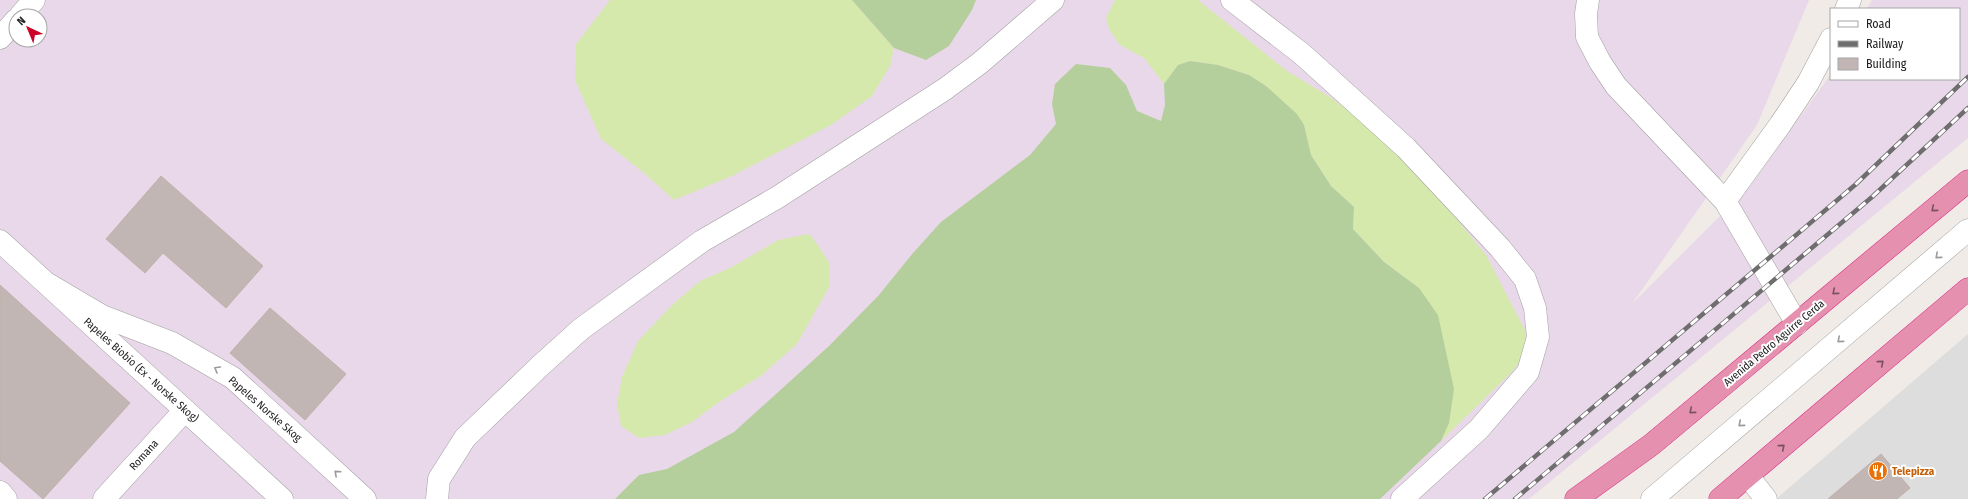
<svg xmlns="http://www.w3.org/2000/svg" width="1968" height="499" font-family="'Fira Sans Condensed',sans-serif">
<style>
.residential{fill:#dedddd}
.industrial{fill:#e9d8e9;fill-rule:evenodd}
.grass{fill:#d6e9ad}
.forest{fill:#b4cf9c}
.building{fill:#c1b6b3;stroke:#c2afa9}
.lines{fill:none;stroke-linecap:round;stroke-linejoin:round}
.minor-casing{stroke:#a1a1a1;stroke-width:23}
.highway-casing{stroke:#d92986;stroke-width:23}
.minor{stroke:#fff;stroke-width:22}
.highway{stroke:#e690b0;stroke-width:22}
.rail-casing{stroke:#6e6e6e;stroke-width:4.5}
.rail{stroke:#fff;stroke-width:3;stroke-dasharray:9;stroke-linecap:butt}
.oneway{stroke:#795261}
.oneway2{stroke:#9b9b9b}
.labels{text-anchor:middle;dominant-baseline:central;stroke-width:4;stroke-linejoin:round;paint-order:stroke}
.street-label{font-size:11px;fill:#202020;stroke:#fff}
.food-label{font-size:11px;font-weight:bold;fill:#c56008;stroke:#fff;text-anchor:start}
</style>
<rect width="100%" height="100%" fill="#f0ebe6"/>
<path class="residential" d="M1968 334V499H1776Z"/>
<path class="industrial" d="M0 0H1809L1757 125 1632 304 1751 185 1831 74V79H1959V9H1867L1872 0H1968V138L1529 499H0ZM16 16H40V40H16Z"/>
<path class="grass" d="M610 0H852L894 48 890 66 872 96 831 125 732 176 674 200 644 173 601 139 575 80 576 44Z
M1115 0H1198L1287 71 1330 97 1398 147 1486 255 1525 330 1528 351 1512 372 1441 441 1449 423 1419 288 1384 262 1353 229 1354 207 1331 186 1311 155 1304 125 1266 86 1249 75 1218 65 1190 61 1178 65 1164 84 1144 58 1120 45 1110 31 1106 18Z
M809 234 818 245 829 263V287L797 344 762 375 719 402 692 422 665 435 639 438 621 426 617 403 622 377 638 341 672 305 700 281 732 267 778 240Z"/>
<path class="forest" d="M852 0H976L972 10 949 46 926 60 894 48Z
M1190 61 1218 65 1249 75 1266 86 1297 114 1304 125 1311 155 1331 186 1354 207 1353 229 1384 262 1419 288 1438 315 1454 389 1449 423 1441 441 1380 499H615L639 475 667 469 734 432 829 346 879 295 913 253 941 222 1030 155 1056 124 1052 104 1055 84 1076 64 1110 68 1126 85 1137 111 1161 121 1165 105 1164 84 1178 65Z"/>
<path class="building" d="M161 176 263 266 226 308 163 253 145 273 106 239Z
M0 285 130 403 43 499 0 461Z
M270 308 346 374 305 420 230 353Z
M1881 454 1910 488 1897 499H1828Z"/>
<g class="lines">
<defs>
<path id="minor" d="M1232 0 1302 54 1406 148 1500 248 1525 279 1535 308 1538 337 1528 372 1479 429 1402 499
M1588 0 1586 14 1587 37 1600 62 1616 86 1725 201 1797 324
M1846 9 1850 0
M20 16 34 0
M0 38 16 20
M1725 201 1780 125 1808 83 1831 39
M0 241 282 499
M46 283 102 316 172 343 233 378 365 499
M1748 476 1766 499
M0 492 6 499
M104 499 185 410
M437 499 439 479 465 438 540 366 581 329 702 241 778 197 945 89 980 63 1053 0
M1652 499 1968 230"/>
<path id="highway" d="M1576 499 1651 445 1968 181
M1720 499 1968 289"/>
</defs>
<use href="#minor" class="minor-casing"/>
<use href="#highway" class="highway-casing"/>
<use href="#minor" class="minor"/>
<use href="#highway" class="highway"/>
<defs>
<path id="rail" d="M1485 499 1855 185 1968 77
M1515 499 1872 197 1968 108"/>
</defs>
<use href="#rail" class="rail-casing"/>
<use href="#rail" class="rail"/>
</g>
<defs><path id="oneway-chevron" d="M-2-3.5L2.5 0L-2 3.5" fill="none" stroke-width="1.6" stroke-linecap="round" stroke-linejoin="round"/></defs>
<g class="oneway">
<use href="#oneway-chevron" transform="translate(1934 209) rotate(140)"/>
<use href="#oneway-chevron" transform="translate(1835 292) rotate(140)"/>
<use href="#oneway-chevron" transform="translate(1881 363) rotate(-40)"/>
<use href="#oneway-chevron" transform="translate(1692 411) rotate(140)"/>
<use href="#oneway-chevron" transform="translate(1782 447) rotate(-40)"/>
</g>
<g class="oneway2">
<use href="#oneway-chevron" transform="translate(1938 256) rotate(139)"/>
<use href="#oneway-chevron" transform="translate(1840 340) rotate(139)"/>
<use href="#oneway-chevron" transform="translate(217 369) rotate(-150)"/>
<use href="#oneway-chevron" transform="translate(1741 424) rotate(140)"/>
<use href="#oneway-chevron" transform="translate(337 473) rotate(-138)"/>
</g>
<defs>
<symbol id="restaurant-disc" viewBox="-11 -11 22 22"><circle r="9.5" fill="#e8710a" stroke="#fff"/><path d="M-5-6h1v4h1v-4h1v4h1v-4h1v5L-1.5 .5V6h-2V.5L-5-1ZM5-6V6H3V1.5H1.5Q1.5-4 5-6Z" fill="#fff"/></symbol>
</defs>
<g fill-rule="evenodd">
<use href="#restaurant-disc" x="1867" y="460" width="22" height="22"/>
</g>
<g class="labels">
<g class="street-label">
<text transform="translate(1774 343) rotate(-40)">Avenida Pedro Aguirre Cerda</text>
<text transform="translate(141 370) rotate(42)">Papeles Biobío (Ex - Norske Skog)</text>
<text transform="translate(265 409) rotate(41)">Papeles Norske Skog</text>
<text transform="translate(144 455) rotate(-48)">Romana</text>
</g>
<g class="food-label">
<text x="1892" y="471">Telepizza</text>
</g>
</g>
<rect x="1830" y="8" width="130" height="72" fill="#ffffff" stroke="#a6a6a6"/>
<rect x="1838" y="21" width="20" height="6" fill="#ffffff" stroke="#a6a6a6"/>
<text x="1866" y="28" font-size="12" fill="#202020">Road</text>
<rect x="1838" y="41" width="20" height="6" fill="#6e6e6e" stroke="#a6a6a6"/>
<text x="1866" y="48" font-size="12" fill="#202020">Railway</text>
<rect x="1838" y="58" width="20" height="12" fill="#c1b6b3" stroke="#a6a6a6"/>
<text x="1866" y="68" font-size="12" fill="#202020">Building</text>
<g transform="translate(28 28) rotate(316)"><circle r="19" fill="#ffffff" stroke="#a6a6a6"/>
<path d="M0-3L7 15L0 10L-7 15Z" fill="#cc0328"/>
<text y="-6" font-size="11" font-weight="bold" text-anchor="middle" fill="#202020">N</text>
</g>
</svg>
